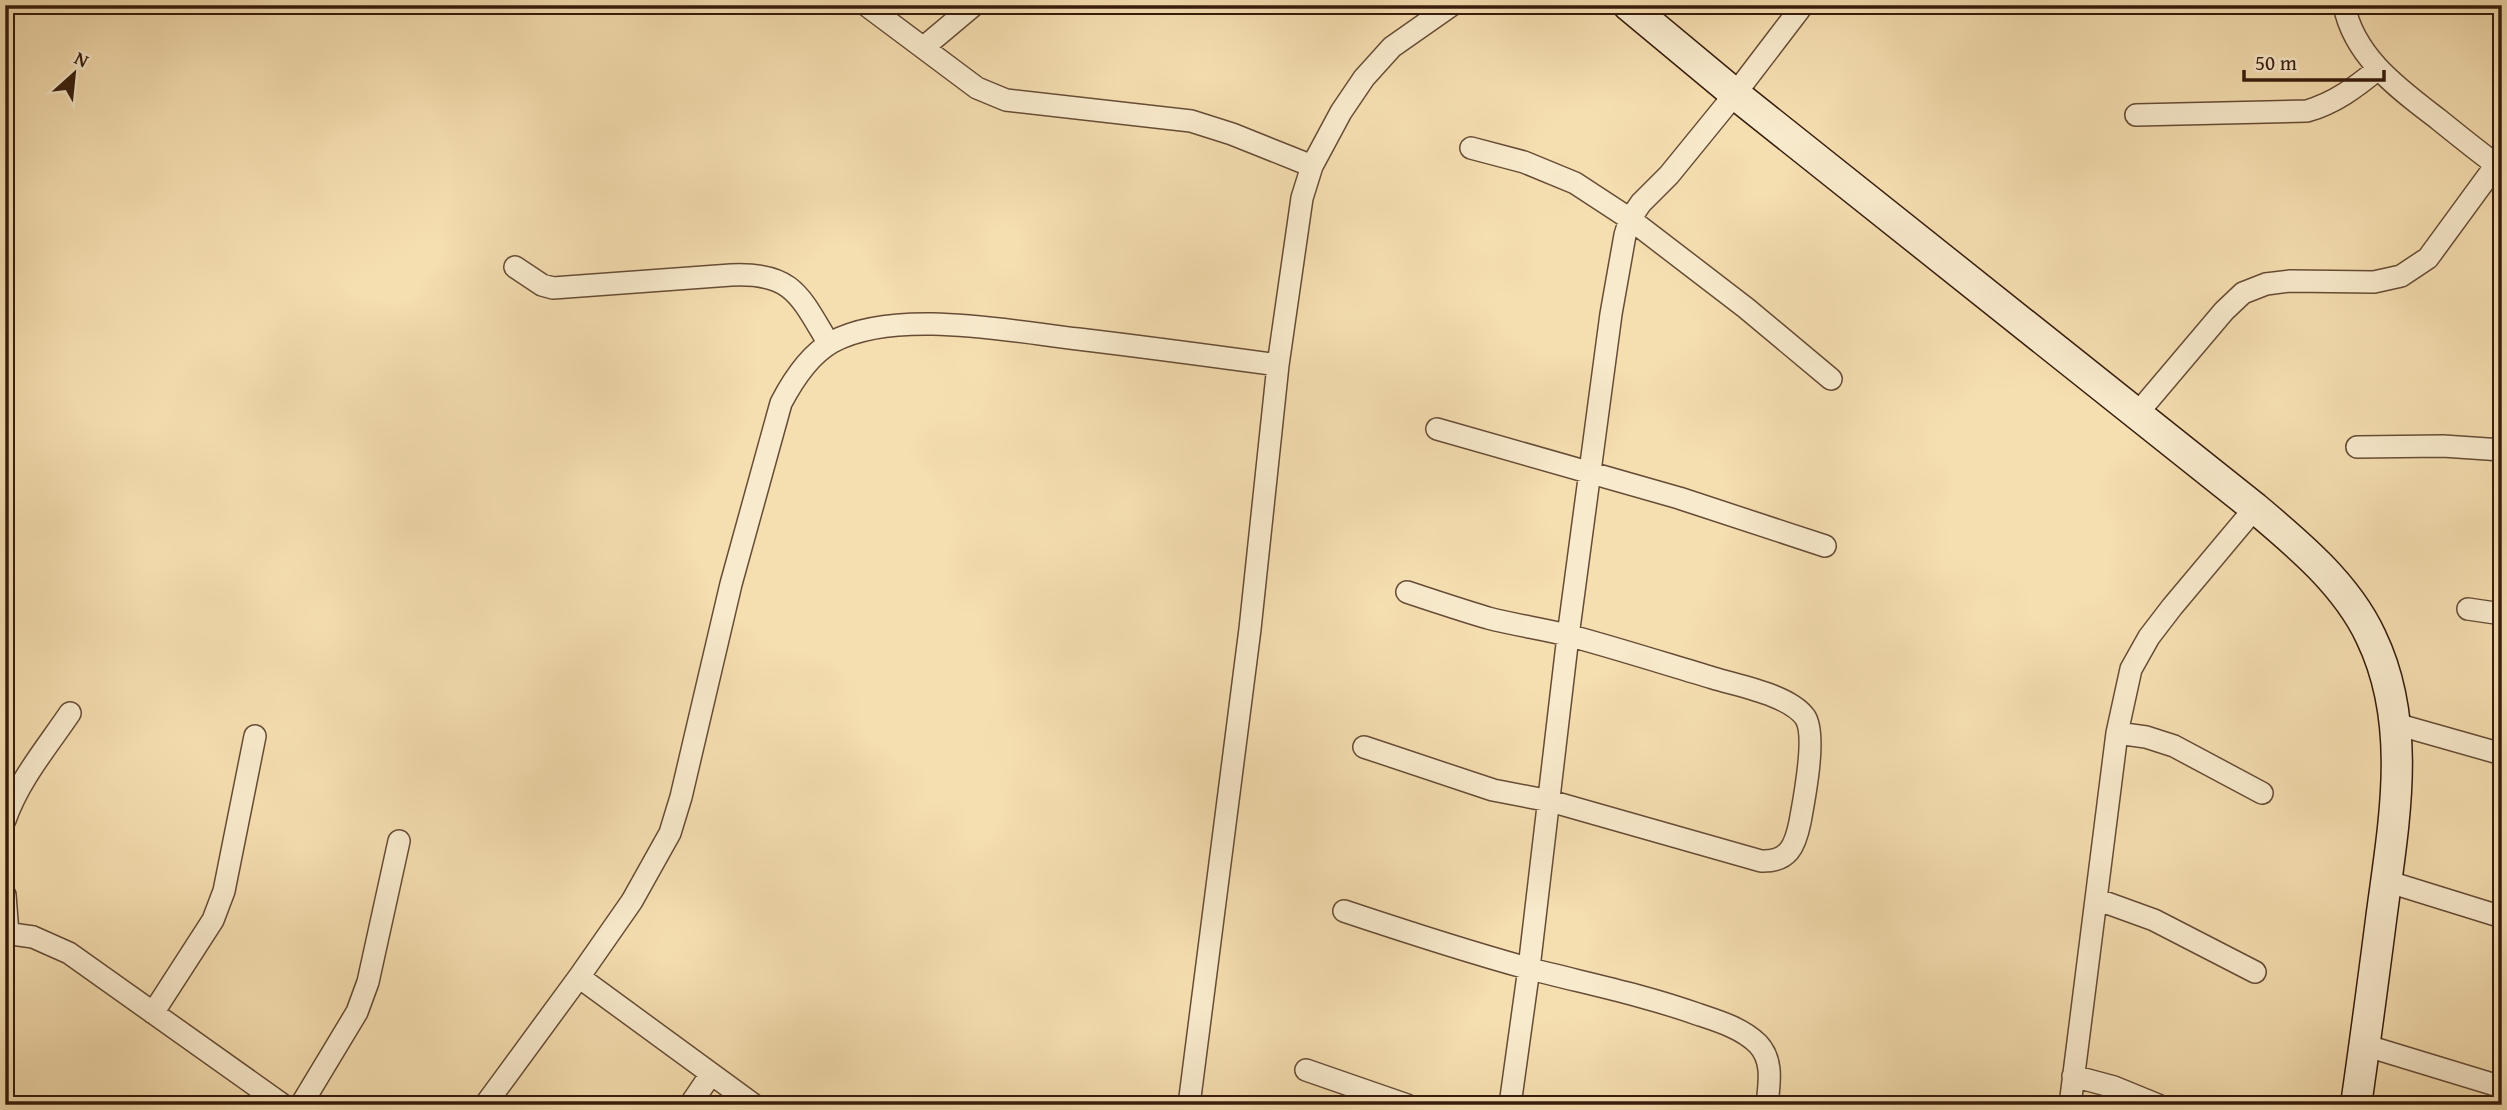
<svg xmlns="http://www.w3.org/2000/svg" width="2507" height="1110" font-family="'Gentium Book Plus',serif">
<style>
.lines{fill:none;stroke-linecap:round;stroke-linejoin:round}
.street-casing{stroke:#664c36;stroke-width:24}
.secondary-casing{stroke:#371c0d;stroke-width:33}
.street{stroke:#f8eacc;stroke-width:21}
.secondary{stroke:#f8eacc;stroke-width:30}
</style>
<rect width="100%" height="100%" fill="#f5deb0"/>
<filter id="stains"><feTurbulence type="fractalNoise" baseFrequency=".00286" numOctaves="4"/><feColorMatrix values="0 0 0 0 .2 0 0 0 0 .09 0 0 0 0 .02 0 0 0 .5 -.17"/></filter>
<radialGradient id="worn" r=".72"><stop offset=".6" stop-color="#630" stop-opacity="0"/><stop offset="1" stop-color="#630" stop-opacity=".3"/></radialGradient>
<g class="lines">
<defs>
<path id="street" d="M866 5 977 88 1006 100 1191 121 1232 134 1312 166
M2344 5C2354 57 2399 89 2438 119 2459 136 2480 153 2502 169
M924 47 974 5
M2136 115 2307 111C2335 103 2356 87 2378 69
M1471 148 1524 162 1575 183 1630 219 1746 308 1831 379
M515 267 542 285 553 288 731 275C793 272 800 296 829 344
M2136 415 2224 311 2243 293 2266 284 2290 281 2374 282 2401 276 2428 258 2496 165
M1437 429 1679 498 1825 546
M2357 447 2443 446 2502 450
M2468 609 2502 614
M2396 724 2502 754
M2117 733 2146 737 2174 746 2262 793
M1364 747 1493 790 1550 801 1761 861C1788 862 1795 847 1800 822 1804 800 1817 735 1805 717 1789 695 1739 686 1713 678 1666 664 1619 649 1571 636 1543 629 1515 625 1488 618 1461 610 1434 601 1407 592
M5 820C19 780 47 747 70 713
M2386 881 2502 917
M5 895 8 933
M2096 899 2154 920 2255 972
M1344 911C1404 931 1465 951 1527 968 1584 983 1641 994 1697 1014 1718 1021 1742 1028 1758 1044 1774 1061 1769 1084 1767 1105
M5 933 33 937 69 953 283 1105
M579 977 754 1105
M153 1013 213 920 224 891 255 736
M2364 1045 2502 1087
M1306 1070 1407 1105
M2073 1076 2114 1087 2158 1105
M301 1105 357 1012 368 982 399 841
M485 1105 579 977 632 901 670 833 681 797 731 584 781 403C793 380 809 355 832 342 895 308 1009 331 1078 339 1145 347 1212 356 1278 365
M690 1105 711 1074
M1189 1105 1250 629 1278 365 1302 198 1312 166 1341 112 1364 78 1392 47 1452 5
M1510 1105 1529 968 1568 636 1611 314 1625 235 1630 219 1641 203 1669 175 1735 94 1803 5
M2070 1105 2117 733 2131 669 2149 637 2172 607 2255 508"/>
<path id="secondary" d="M1628 5 1735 94 2255 508C2298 544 2347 585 2371 637 2414 726 2393 827 2381 920 2373 982 2365 1043 2356 1105"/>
</defs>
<use href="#street" class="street-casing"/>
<use href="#secondary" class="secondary-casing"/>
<use href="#street" class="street"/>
<use href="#secondary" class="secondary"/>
</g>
<rect width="2507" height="1110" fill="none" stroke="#f5deb0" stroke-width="28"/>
<rect x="7" y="7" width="2493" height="1096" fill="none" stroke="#371c0d" stroke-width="3.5"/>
<rect x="14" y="14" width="2479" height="1082" fill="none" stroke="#371c0d" stroke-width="2"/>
<g transform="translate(74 74) rotate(27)" stroke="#f8eacc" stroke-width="5" paint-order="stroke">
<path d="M0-5L12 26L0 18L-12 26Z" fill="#371c0d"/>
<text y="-10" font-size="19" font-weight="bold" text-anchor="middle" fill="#371c0d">N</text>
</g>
<path d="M2244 70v10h140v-10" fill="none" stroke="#371c0d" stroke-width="3.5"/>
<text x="2255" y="70" font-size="21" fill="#371c0d" stroke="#f8eacc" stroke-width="5" paint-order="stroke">50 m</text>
<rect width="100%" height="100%" filter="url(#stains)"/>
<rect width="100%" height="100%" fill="url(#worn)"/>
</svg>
